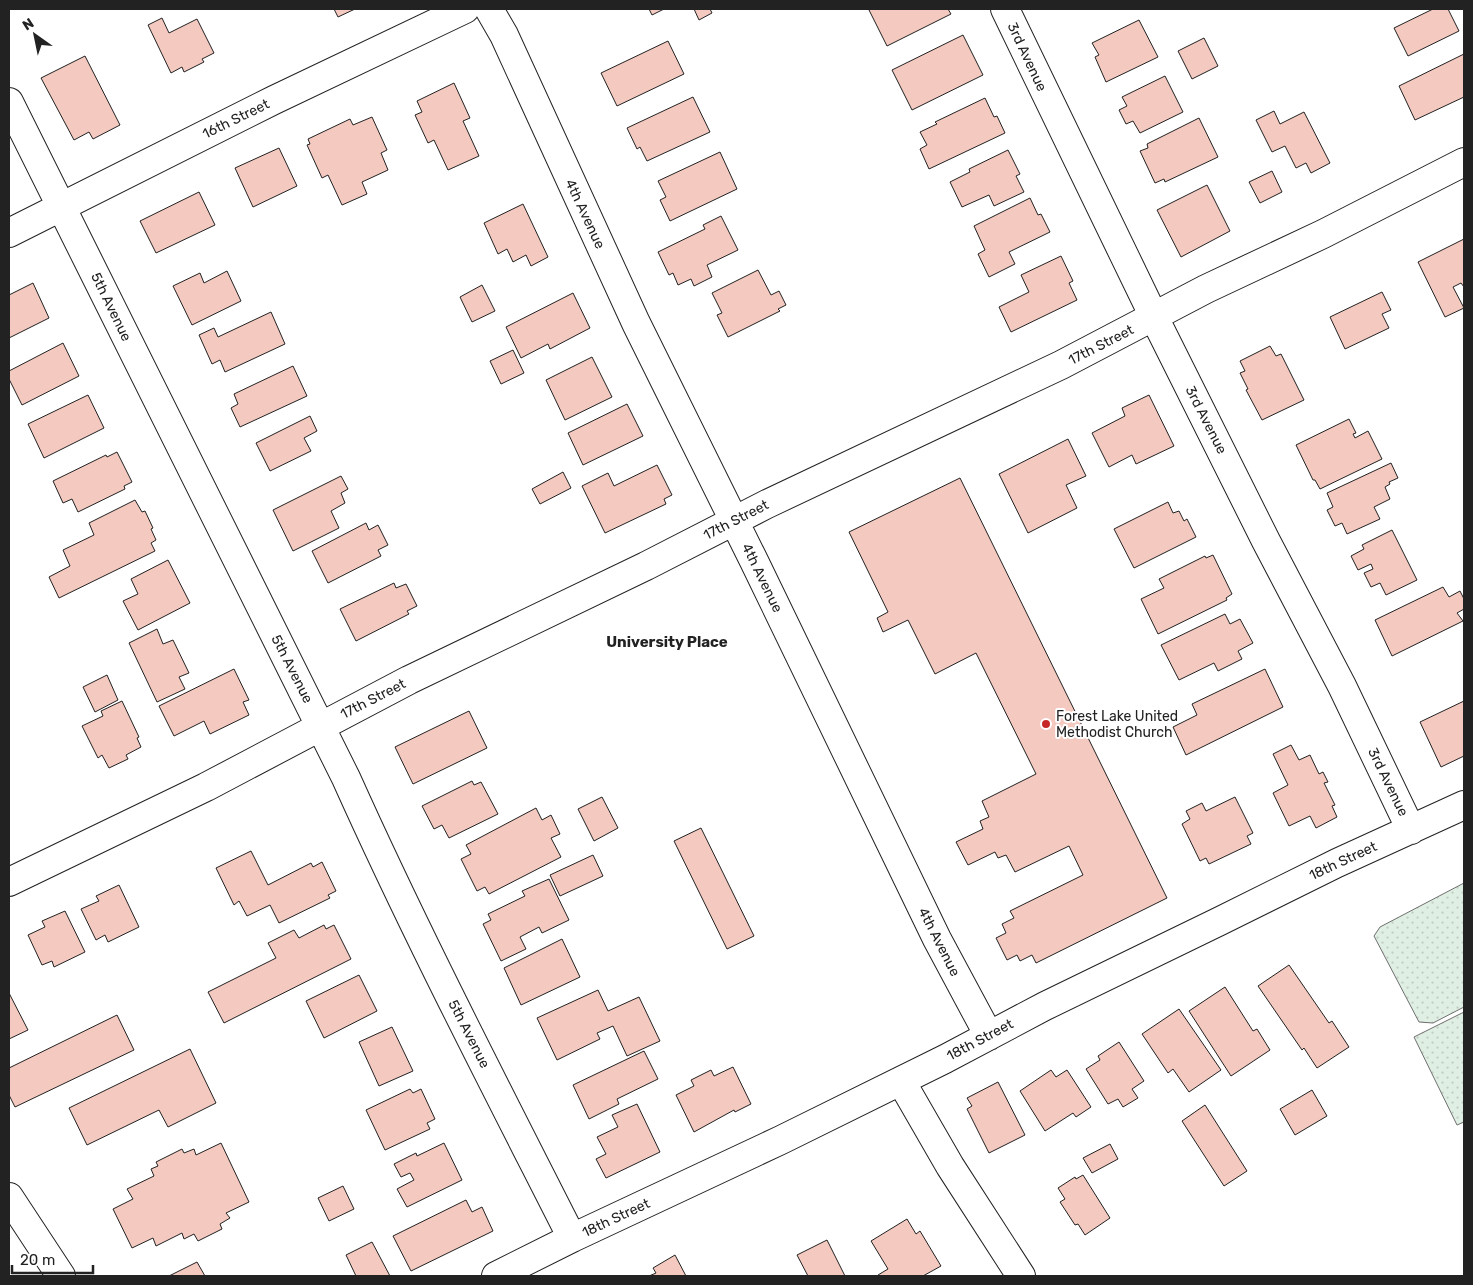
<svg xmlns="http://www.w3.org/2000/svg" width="1473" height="1285" font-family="Rubik,sans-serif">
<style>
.park{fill:url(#park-dots);stroke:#6f6f6f}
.building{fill:#f3c9c0;stroke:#222}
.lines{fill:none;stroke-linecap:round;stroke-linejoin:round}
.minor-casing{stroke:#222;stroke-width:30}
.major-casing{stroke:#222;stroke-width:30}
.minor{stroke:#fff;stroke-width:28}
.major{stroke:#fff;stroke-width:28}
.poi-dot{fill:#c62828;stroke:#fff;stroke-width:2}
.labels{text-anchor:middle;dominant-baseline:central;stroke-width:4;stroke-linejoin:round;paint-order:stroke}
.street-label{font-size:14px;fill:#222;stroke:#fff}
.poi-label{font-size:14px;fill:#222;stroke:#fff;text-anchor:start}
.neighbourhood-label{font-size:15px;font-weight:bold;fill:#222;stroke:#fff}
</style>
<defs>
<pattern id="park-dots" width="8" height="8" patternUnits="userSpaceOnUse" patternTransform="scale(1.25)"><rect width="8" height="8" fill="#e0efe3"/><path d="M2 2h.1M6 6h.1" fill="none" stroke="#c0cdc2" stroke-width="1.8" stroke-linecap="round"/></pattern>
</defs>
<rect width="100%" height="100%" fill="#fff"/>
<path class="park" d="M1464 883V1007L1433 1023 1419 1022 1374 936 1380 927Z
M1464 1012V1122L1457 1125 1414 1037Z"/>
<path class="building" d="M334 9H355L338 17Z
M649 9H664L652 15Z
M694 9H710L712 13 699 20Z
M871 9H948L951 14 887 46 869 10Z
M1433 9H1448L1459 31 1408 56 1394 28Z
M162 18 169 33 197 19 214 53 202 59 204 62 184 72 182 67 171 73 148 25Z
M1139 20 1158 57 1106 82 1095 57 1099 55 1092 43Z
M963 35 983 75 912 110 892 70Z
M1204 38 1218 66 1192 79 1178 51Z
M668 41 684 74 617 106 601 73Z
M1464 54V97L1415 120 1399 86Z
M85 56 120 125 93 139 89 132 74 140 41 78Z
M1165 76 1183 112 1140 133 1133 121 1126 124 1119 110 1127 106 1122 97Z
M454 83 470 118 463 121 479 156 448 170 434 140 428 143 415 115 422 112 417 101Z
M693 97 710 132 647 161 640 147 637 149 627 128Z
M985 98 994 117 997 116 1005 133 929 169 920 149 927 145 920 132 937 124 935 122Z
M1274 111 1280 124 1304 112 1330 163 1311 173 1306 163 1296 168 1285 146 1272 152 1256 120Z
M372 117 387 150 381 153 388 170 362 182 367 194 342 205 328 175 322 178 307 145 310 144 308 139 350 119 353 125Z
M1199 118 1218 157 1165 182 1164 179 1155 183 1140 151 1148 148 1147 144Z
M279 148 297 186 253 207 235 168Z
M1008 150 1020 174 1016 176 1024 192 994 206 989 195 962 207 950 182 970 172 969 169Z
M720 152 737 189 670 221 660 200 666 197 658 181Z
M1272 171 1282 192 1260 203 1249 182Z
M1207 185 1230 231 1181 257 1157 210Z
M199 192 215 225 156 253 140 221Z
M1030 198 1038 215 1041 214 1050 232 1009 252 1015 264 989 277 978 254 985 250 974 226Z
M523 204 548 257 531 266 526 255 513 262 507 249 498 254 484 223Z
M721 216 738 250 707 265 712 277 694 286 691 279 678 285 673 273 669 275 658 252 705 229 703 225Z
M1464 239V287L1461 283 1453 287 1464 308 1445 317 1418 262Z
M1061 256 1073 281 1069 283 1077 300 1011 332 999 307 1029 292 1021 275Z
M758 270 771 295 779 291 786 305 778 309 780 311 728 337 717 315 722 313 712 293Z
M227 271 241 301 192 325 173 286 200 273 204 283Z
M33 283 49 318 9 338V295Z
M482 285 495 311 472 322 460 297Z
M1382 292 1391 310 1382 314 1389 328 1345 349 1330 317Z
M573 293 590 328 550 349 548 344 521 358 506 327Z
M271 312 285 344 225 372 220 360 212 364 199 335 214 328 218 337Z
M63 343 79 376 22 405 9 379V371Z
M1270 346 1276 356 1281 354 1304 400 1262 420 1246 390 1248 389 1240 373 1245 371 1240 361Z
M513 350 524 373 501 384 490 361Z
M592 357 612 397 565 420 546 380Z
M293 366 307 396 240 427 231 408 238 404 234 394Z
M88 395 104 428 44 458 28 424Z
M1149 395 1174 446 1136 464 1132 455 1109 467 1092 433 1125 416 1122 408Z
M627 404 643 436 583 465 568 433Z
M310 416 317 431 304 438 311 451 270 471 256 443Z
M1349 419 1356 433 1353 434 1355 438 1368 431 1382 459 1320 489 1315 480H1313L1296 445Z
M1068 439 1086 476 1066 485 1077 508 1028 533 999 474Z
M117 452 132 482 124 486 125 489 78 512 72 499 63 503 53 481 106 455 107 457Z
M1391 463 1398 478 1389 482 1390 484 1385 487 1390 499 1374 507 1380 519 1347 534 1342 523 1335 526 1327 510 1333 507 1327 493Z
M657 465 672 495 664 499 666 504 605 533 582 486 608 473 614 486Z
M563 472 571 488 540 504 532 489Z
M341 476 348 489 341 493 345 503 331 511 339 528 293 551 273 510Z
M960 478 1167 898 1036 963 1032 955 1020 961 1017 955 1007 960 996 938 1006 933 1002 924 1014 918 1010 911 1083 875 1069 846 1015 872 1006 855 998 858 995 852 968 865 956 842 983 829 980 821 989 817 982 801 1036 774 976 653 935 674 908 620 883 632 877 618 888 612 849 532Z
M135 500 142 512 145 511 153 528 151 529 156 540 151 543 155 551 59 598 49 577 70 566 63 550 94 535 89 523Z
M1168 502 1173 513 1179 511 1184 521 1187 519 1196 537 1134 568 1114 529Z
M366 523 369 530 378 525 388 545 378 550 381 556 328 583 312 551Z
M1392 530 1417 580 1386 595 1380 583 1371 587 1364 573 1373 569 1371 564 1358 570 1351 556 1364 549 1362 545Z
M1213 555 1232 594 1226 598 1227 600 1158 634 1141 599 1164 588 1159 579 1205 556 1206 558Z
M168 560 190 603 138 630 123 601 138 594 131 579Z
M394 583 396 588 406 584 417 606 407 611 409 614 356 641 340 609Z
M1443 587 1449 597 1460 591 1464 599V609L1457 613 1463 621 1392 656 1375 620Z
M1225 614 1230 624 1240 619 1253 643 1238 651 1242 659 1218 671 1214 663 1179 680 1161 645Z
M157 629 163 644 173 640 189 673 179 677 185 689 157 702 129 643Z
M234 669 249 700 243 702 249 715 210 734 204 721 174 736 159 706Z
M1265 669 1283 707 1186 755 1173 727 1197 715 1192 704Z
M107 675 118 700 95 712 83 687Z
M122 701 139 737 137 738 141 747 126 755 128 759 109 768 102 755 98 758 82 726 103 716 101 711Z
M1464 701V756L1441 767 1420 722Z
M469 711 487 748 413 784 395 747Z
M1291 745 1299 760 1310 755 1319 774 1323 772 1328 782 1324 783 1335 805 1332 806 1337 817 1316 828 1310 816 1289 826 1273 793 1288 785 1273 754Z
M472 781 474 785 481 782 498 814 449 838 442 825 434 829 422 806Z
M602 797 618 828 594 841 578 809Z
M1235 797 1253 833 1247 836 1251 844 1209 864 1206 858 1200 861 1182 824 1190 819 1186 811 1202 803 1206 811Z
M536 808 542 820 551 815 560 834 551 838 561 857 489 894 485 887 477 891 461 859 471 854 466 845Z
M701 828 754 936 727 949 674 841Z
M251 851 268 885 311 863 313 867 322 862 336 891 328 895 330 898 279 923 270 905 247 916 239 901 234 905 216 868Z
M593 855 603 876 560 896 550 875Z
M549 879 569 920 542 933 539 927 520 937 526 949 501 961 483 924 491 920 488 914 525 896 522 891Z
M119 885 139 927 108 942 105 935 96 940 81 909 99 901 96 896Z
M65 911 85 952 54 967 52 961 42 965 28 935 45 927 42 921Z
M324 925 326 929 334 925 351 959 224 1023 208 992 276 958 268 943 294 930 299 938Z
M562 939 580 977 521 1005 504 968Z
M1289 965 1329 1023 1332 1021 1349 1047 1317 1068 1304 1048 1302 1050 1258 986Z
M359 975 377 1011 324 1038 306 1001Z
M1225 987 1253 1031 1257 1029 1270 1050 1231 1076 1189 1011Z
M598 990 608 1011 639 997 660 1041 627 1056 613 1026 597 1033 600 1039 557 1060 537 1018Z
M9 993 28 1030 9 1039Z
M1179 1009 1221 1070 1189 1092 1173 1069 1168 1073 1142 1034Z
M117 1015 134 1050 15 1107 9 1095V1068Z
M392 1027 413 1071 379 1086 359 1042Z
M1119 1042 1144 1081 1132 1089 1138 1098 1123 1107 1118 1099 1108 1104 1086 1069 1100 1060 1098 1056Z
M190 1049 216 1103 168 1127 159 1110 87 1145 69 1108Z
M644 1051 658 1079 617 1099 619 1104 589 1119 573 1085Z
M733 1067 751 1104 735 1112 734 1110 694 1132 676 1095 694 1086 691 1080 711 1070 714 1076Z
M1051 1070 1056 1077 1067 1070 1091 1107 1076 1117 1073 1113 1045 1131 1020 1091Z
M998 1082 1025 1135 989 1153 967 1109 972 1106 967 1098Z
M410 1089 413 1093 421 1089 435 1119 427 1123 430 1129 385 1150 366 1110Z
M1312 1090 1327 1116 1295 1135 1280 1109Z
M637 1104 660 1152 606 1178 596 1159 606 1154 597 1137 618 1127 612 1115Z
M1205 1105 1247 1171 1224 1186 1182 1121Z
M221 1143 249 1202 226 1213 230 1218 220 1224 222 1229 198 1241 194 1234 184 1239 182 1233 156 1246 153 1238 132 1248 113 1209 133 1199 127 1189 154 1176 151 1169 158 1166 156 1162 182 1149 184 1153 194 1149 196 1155Z
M444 1143 462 1180 407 1207 397 1189 414 1180 410 1173 401 1177 394 1164 416 1153 417 1156Z
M1110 1144 1118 1159 1092 1173 1083 1158Z
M1083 1175 1110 1218 1085 1235 1078 1224 1075 1225 1060 1202 1065 1199 1058 1188 1075 1177 1076 1179Z
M343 1186 354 1209 329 1221 318 1198Z
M466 1200 472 1212 482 1207 493 1231 411 1271 393 1236Z
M907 1219 916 1234 920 1231 941 1266 923 1276H879L878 1275 888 1269 871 1241Z
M827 1240 845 1276H808L797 1255Z
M372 1242 390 1276H356L346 1255Z
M675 1255 686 1276H649L656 1273 653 1268Z
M197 1262 205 1276H169Z"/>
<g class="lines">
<defs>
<path id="minor" d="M489 9 504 35 636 323 754 561 937 939 989 1036
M1005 9 1154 317 1266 541 1342 686 1411 830
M9 102 346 778C416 934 495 1086 572 1238
M9 233 274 100 465 9
M9 882 206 787 409 680 646 566 767 504 1061 365 1206 289 1323 234 1464 162
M901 1081 950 1166 1021 1276
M496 1276 572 1238 781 1140 945 1059 1045 1006 1220 921 1337 863 1464 805"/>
<path id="major" d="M9 1197 61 1276"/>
</defs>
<use href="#minor" class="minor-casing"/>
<use href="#major" class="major-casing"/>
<use href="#minor" class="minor"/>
<use href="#major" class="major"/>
</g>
<circle class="poi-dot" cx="1046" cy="724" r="5"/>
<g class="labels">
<g class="street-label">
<text transform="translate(1027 57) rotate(65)">3rd Avenue</text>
<text transform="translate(236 119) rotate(-26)">16th Street</text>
<text transform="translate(585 214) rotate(65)">4th Avenue</text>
<text transform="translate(111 307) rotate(64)">5th Avenue</text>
<text transform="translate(1101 345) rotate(-27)">17th Street</text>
<text transform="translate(1206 420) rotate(63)">3rd Avenue</text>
<text transform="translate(736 520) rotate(-27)">17th Street</text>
<text transform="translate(762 578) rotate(64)">4th Avenue</text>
<text transform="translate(292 669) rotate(63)">5th Avenue</text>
<text transform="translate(373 699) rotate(-27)">17th Street</text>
<text transform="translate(1388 782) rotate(64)">3rd Avenue</text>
<text transform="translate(1343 861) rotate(-25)">18th Street</text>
<text transform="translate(939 942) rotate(63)">4th Avenue</text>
<text transform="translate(469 1034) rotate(63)">5th Avenue</text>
<text transform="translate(980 1040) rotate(-28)">18th Street</text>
<text transform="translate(616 1218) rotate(-25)">18th Street</text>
</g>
<g class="poi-label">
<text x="1056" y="716">Forest Lake United<tspan x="1056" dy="16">Methodist Church</tspan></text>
</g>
<g class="neighbourhood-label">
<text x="667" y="642">University Place</text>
</g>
</g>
<rect width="1473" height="1285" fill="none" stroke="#222222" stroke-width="20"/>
<g transform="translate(35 35) rotate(327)" stroke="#ffffff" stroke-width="4" paint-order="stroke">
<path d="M0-4L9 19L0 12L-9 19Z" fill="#222222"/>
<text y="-8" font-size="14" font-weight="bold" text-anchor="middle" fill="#222222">N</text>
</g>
<path d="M12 1265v8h81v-8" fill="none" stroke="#222222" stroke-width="2.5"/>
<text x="20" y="1265" font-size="15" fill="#222222" stroke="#ffffff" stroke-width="4" paint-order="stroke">20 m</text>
</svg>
